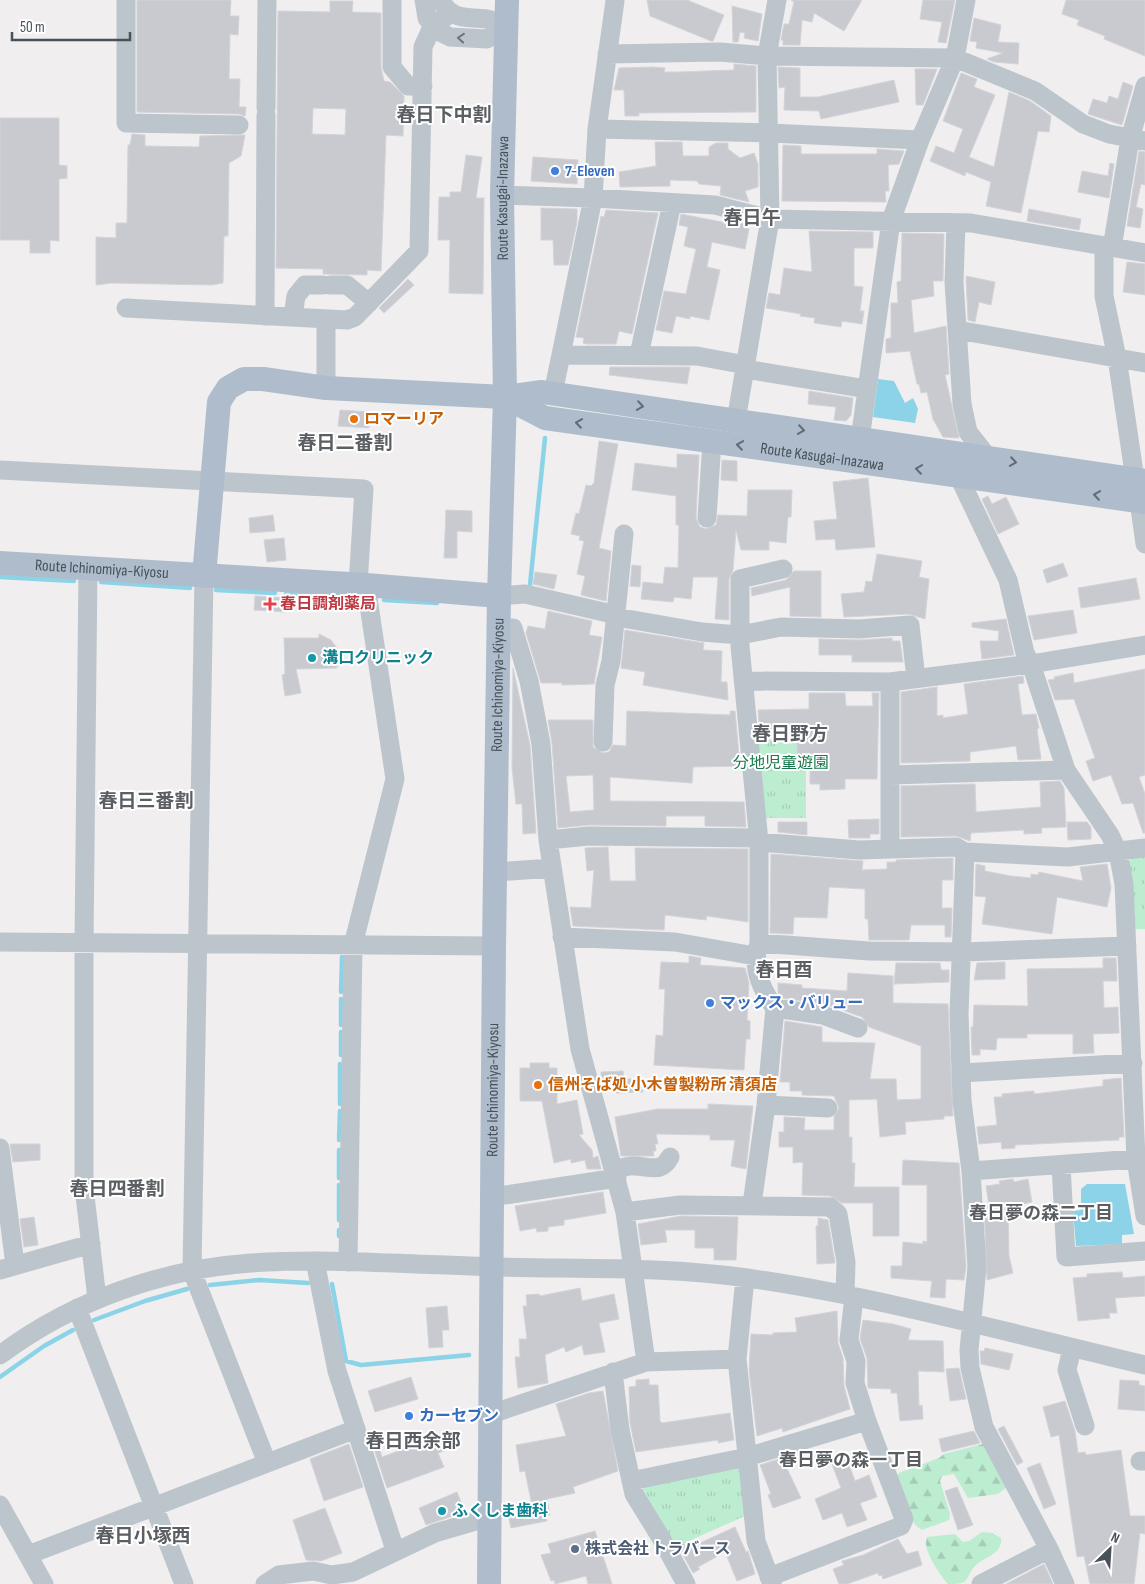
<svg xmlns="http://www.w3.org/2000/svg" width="1145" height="1584" font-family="'Sofia Sans Condensed','Noto Sans JP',sans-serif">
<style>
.grass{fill:url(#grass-tufts)}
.forest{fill:url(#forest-firs)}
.water{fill:#8cd3e8}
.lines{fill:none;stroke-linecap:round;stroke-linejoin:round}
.stream{stroke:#8cd3e8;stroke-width:4.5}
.building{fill:#c8cad0;stroke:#d2d4d9;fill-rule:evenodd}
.minor{stroke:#bdc5cc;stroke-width:19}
.major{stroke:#aebccc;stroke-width:24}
.oneway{stroke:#6a747c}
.oneway2{stroke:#616c76}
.shop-dot{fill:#3f7fe0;stroke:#fff;stroke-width:2}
.food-dot{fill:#e8710a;stroke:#fff;stroke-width:2}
.health-dot{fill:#e0444e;stroke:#fff;stroke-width:2}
.culture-dot{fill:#0f9aa8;stroke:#fff;stroke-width:2}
.service-dot{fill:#5c6f8a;stroke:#fff;stroke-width:2}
.labels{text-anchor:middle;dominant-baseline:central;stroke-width:4;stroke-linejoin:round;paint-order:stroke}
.shop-label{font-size:16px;font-weight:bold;fill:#366cbe;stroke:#fff;text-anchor:start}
.street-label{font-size:16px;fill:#47515a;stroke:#fff}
.food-label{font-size:16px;font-weight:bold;fill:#c56008;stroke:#fff;text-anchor:start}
.health-label{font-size:16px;font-weight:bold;fill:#be3a42;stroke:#fff;text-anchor:start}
.culture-label{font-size:16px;font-weight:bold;fill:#0d838f;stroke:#fff;text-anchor:start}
.park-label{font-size:16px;fill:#1a794c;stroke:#fff}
.service-label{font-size:16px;font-weight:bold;fill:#4e5e75;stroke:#fff;text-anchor:start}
.neighbourhood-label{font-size:18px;font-weight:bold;fill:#5b5e62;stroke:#fff}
.quarter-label{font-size:19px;font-weight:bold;fill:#5b5e62;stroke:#fff}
</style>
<defs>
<pattern id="grass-tufts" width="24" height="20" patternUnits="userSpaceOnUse" patternTransform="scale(1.25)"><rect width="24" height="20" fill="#bdedd1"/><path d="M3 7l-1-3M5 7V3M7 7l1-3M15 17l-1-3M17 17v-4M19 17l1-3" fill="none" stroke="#a4cdb6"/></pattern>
<pattern id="forest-firs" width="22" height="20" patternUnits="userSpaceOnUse" patternTransform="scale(1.25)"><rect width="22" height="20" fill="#bdedd1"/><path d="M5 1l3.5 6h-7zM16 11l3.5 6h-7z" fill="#a4cdb6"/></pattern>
</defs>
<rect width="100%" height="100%" fill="#f0eeee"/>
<path class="grass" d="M755 739H806V818H762Z
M1145 854V929H1133L1129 862 1133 856Z
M734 1467 741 1472 745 1516 673 1548 641 1493 645 1484Z"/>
<path class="forest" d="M983 1444 1007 1487 998 1494 968 1498 954 1474 942 1476 940 1481 950 1514 949 1520 922 1530 915 1525 897 1476 899 1473 939 1458 944 1454Z
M982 1532 992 1533 1001 1538C1003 1554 984 1557 975 1566 970 1570 969 1578 964 1582 959 1584 953 1584 948 1584 940 1575 921 1548 927 1537L955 1534 963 1542 969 1541Z"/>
<path class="water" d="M878 379 894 381 905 403 913 398 918 409 915 423 873 417Z
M1087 1184H1125L1134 1234 1122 1235V1244L1076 1246 1073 1211 1081 1210V1189Z"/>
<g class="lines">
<path class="stream" d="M0 577 74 581
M101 582 190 588
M530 585 545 438
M216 590 275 593
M286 594 326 596
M341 597 356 598
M384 600 437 603
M341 992 342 957
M341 1025V999
M341 1055V1032
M340 1104V1064
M339 1140 340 1111
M339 1178V1150
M339 1220V1185
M339 1236V1230
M332 1284 346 1361 361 1365 469 1355
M210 1285 259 1280 308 1283
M94 1320 145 1301 187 1289
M0 1377 44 1346 73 1330"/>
</g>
<path class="building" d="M137 0H231L230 16H239L238 35 230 34 229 79H240L239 107H246L245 116 239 114 137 112Z
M647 0H687L724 15 713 41H711L650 16Z
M791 0H862L844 31 814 13 812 22 802 20 800 45H783V40H781L784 24H789L794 2Z
M923 0H955L946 43 938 42 942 22 920 19Z
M1066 0H1145V56L1104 39 1105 36 1077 25 1079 20 1062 14Z
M330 1H353L352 12 381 13V67L384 81 390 82 404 96 403 136 386 135 381 271 367 270V275L323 274V269L276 268 278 11 330 12ZM313 108 346 109 345 135 312 134Z
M732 6 762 14 758 41 744 38 745 33 740 32 738 42H733Z
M974 18 1001 25 998 42 1019 43 1018 64 994 62 987 59 1003 53 976 48 977 42 970 41Z
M734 64 756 66V112L639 113V116H625L624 90H614L619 68 652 67 665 68 664 72H678L734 70Z
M778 67 800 68V97H818L894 80 899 102 821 119 819 111 784 110 785 87 779 88Z
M915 69H937L923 105H916Z
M961 73 977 79 974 87 995 95 969 157 994 167 1009 92 1030 101 1051 116 1049 132 1038 131 1021 213 986 206 991 182 966 172 965 176 930 161 936 146 954 153 963 129 943 121Z
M1123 82 1133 86 1122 125 1088 114 1093 99 1107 103 1109 96 1118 99Z
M0 118H59V165L67 166V178L59 179V241L50 240V253H30V240H0Z
M132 134 145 135V146L199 147 200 136 245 135 241 156 229 163 228 236H224L223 283 212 285 112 283 96 285V237L116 238V223H127L128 145H130Z
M655 142H682L683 156H709V147L716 143H728V149L740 158 754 153 758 164V187L745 191 749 202 720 195 721 186 699 184 697 181 670 180V186L620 187 619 172 656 166Z
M783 145 801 146V154H877V149L904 151 899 164 888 165 889 191H885L886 202 782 201Z
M1139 151 1145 152V185L1141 184 1136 207 1143 209 1140 228 1127 226Z
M466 155 482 157 476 198H484L483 294 449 293 450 240H438L439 197H450V192H461Z
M533 157 578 160 577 184 531 181Z
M1110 163 1114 164 1109 198 1078 192 1082 171 1108 176Z
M541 208 577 209V222L568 265H554L553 240H541Z
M1029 209 1081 219 1079 230 1027 221Z
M606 210 658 213 632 334 619 331 616 344H587L583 343 584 338 576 337 601 216 604 217Z
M681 214 732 224V221L745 224 744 228 749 229 745 249 712 242 707 267 720 270 709 320 690 316V319L676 316 672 333 656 330 664 291 686 294 696 249 684 246 688 227 679 225Z
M809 231 873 232V248H854V286L863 287 860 311H864L862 324 842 321 841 327 814 323 815 318 800 316 801 314 766 308 769 293 780 295 784 268 812 272Z
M902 233 944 234 943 281H933L934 296 911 300 914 333 946 326 949 374 945 375 959 438 943 437 933 419 927 392 921 393 919 384H917L910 351 886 353V339L891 338V303H898L897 282 901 281Z
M1127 262 1145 264V295L1123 292Z
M966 276 995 282 991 305 979 302 975 322 968 320Z
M408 279 414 285 384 313 379 308Z
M610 367H690L687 384 609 375Z
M809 391 853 398 851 415 846 421 834 420 836 407 808 404Z
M340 410 370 412 369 428 338 426Z
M599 441 618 444 599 548 611 551 606 601 581 595 585 576 577 574 584 541 579 540 580 536 571 534 576 513 579 514 586 485 591 486 594 483Z
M677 454 699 455 696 518 700 527 706 529 716 525 718 515 747 516 748 490H792L791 517H788L786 543 769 541V550H741L736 530 733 570 729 579V620L715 619 718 577H693L691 599 674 597 673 602 641 599 643 582 663 584 665 567 678 568 679 525H676V496L632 490 635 463 677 468Z
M722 460 737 461V481L721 480Z
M868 478 875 547 836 550 835 539 816 540 814 521 837 519 833 482Z
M988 496 992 504 1006 497 1019 524 998 534 982 499Z
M446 510 472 511V532L457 531V558H444Z
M273 515 275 531 250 533 249 518Z
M284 538 286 560 267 562 264 540Z
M877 554 922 561 919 577 929 579 925 619 909 614 844 617 841 594 864 592 866 581 872 582Z
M1063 563 1068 576 1047 583 1043 570Z
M632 565 641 566 640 587 630 586Z
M794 571H821V617L790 616V587L752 596 751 588 786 580Z
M535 572 557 575 554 589 533 584Z
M1136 578 1140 599 1081 608 1078 588Z
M255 596 286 598 285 612 254 610Z
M1073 610 1077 633 1034 640 1028 616Z
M548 611 592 621 589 635 602 637 594 684 562 685V683H541L526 633 528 626 545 629Z
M1006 619 1014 655 982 659 980 641H998L999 631 972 627V623Z
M625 630 704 643 703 650 722 651 721 682H727L728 700 643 685 645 672 621 668Z
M319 634 331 640 340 652V666H336L337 668 296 669 301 693 285 696 282 675 285 674 284 638H319Z
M892 638V641H900L903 662H852V655H819V639L859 640Z
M513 668 530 745 536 833 523 834 522 804H516L512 768Z
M1145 669V775L1139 777 1145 794V833H1143L1133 803 1122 804 1111 775 1093 781 1086 761 1095 758 1074 699 1055 700 1048 680 1055 679 1054 677 1073 673 1074 683Z
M1023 676 1024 683 1018 684 1022 715 1036 714 1039 728 1037 729 1041 759 1018 760 1016 746 970 752V761L901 763V692L937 687V716L943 715V718L968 714 964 684Z
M809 693H845L846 706H873L872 693H879L877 779H845V789L820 790V784H810V763H797V735H760L758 710 809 709Z
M627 711 730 715V711H735L740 766 693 767 692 783 610 777V801L744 802 746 827 705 826V816H666V826L589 825 558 828 552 743 548 720H593V747L603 753 609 752 613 745 626 746ZM593 775 594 810 570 812 566 776Z
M1060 781 1064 788 1066 827 1041 828 1042 833 1024 834V830L971 833 970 841 956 836 901 837V786L975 784 976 812 1041 807 1040 782Z
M879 819V834H870V838H849L848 820Z
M778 822H807V835L778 832Z
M1067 822H1087L1091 827V839L1068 840Z
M608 847 610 881H636L635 848 748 849V922L707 916 706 920 665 915 664 930 573 926 570 907 591 908 594 870 587 871 585 848Z
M771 854 863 861 862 870 887 869V862H896V860L953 858V880H942V908H952L951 937H945V925H911L909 940H869L868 919H865V889L829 887 827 918 794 917 793 934 770 933Z
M976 864 985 866V871L1011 876 1031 878V874L1038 875 1039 872 1083 881 1080 867 1107 864 1111 888 1107 907 1057 897 1052 934 982 924 986 897 975 896Z
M689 956 701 958 700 965 745 968 749 983 747 1020 750 1021V1039H746L744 1070 654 1065 656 1035 663 1036 665 989H659L661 962 689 963Z
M1103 958H1116L1117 981H1103L1104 1008 1118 1007 1119 1033 1093 1034 1094 1053 1073 1054V1034H1027V1038H997L996 1050 980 1049V1055H972L971 1027H973L974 1005 1028 1006 1027 969 1103 968Z
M1005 962V979L974 980 977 963Z
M896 963H940L941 970H949V982L894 984Z
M848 973 893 976V1003L948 1004 953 1116H944V1119L905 1122 906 1134 880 1137 877 1099 849 1100V1137H852V1163H855L854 1187H899V1236H873V1203H842L830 1196 802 1195 803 1162 793 1163V1147H779V1132H784V1117L805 1118 804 1130H834V1117L839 1108 834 1096 802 1095V1091H790V1082H780L785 1021 822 1027V1042L875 1043 870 1079H896L897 1100 921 1099V1046L869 1027 862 1017 825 1004 781 998 778 992V983L802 985V988L847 991Z
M530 1063H549V1068H557V1104L577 1100 583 1134 579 1135 592 1150 593 1158 598 1156 601 1169H587L585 1160 571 1163V1159L554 1163 542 1101H520V1068H530Z
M623 1071 624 1079H642L643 1092 616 1093V1090L603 1091 599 1076H601V1072Z
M1121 1078 1124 1137H1119V1140L1015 1145V1148L1002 1149 1001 1142 979 1144 977 1127 997 1125 994 1097H1002V1094L1034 1091V1094L1103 1086V1080Z
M708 1104 753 1106 746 1169 731 1166 735 1140H710V1135L656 1134 658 1144H655L656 1151H653L654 1156H621L615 1117 658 1109H708Z
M10 1144H40V1160L13 1162Z
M903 1160 959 1163 966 1267 964 1280 946 1279 945 1298 930 1297 932 1281 891 1278V1266H902L903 1242 923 1244V1241L927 1242V1185H902Z
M1013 1179 1014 1182 1028 1179 1032 1202 1019 1205V1208L1008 1210 1009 1256 1013 1273 987 1280 984 1206H989L986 1186 1000 1184 999 1181Z
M603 1192 606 1213 564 1220V1225L548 1227V1231L537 1232 536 1228 520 1231 515 1206Z
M681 1216 738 1217 736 1260H714V1248H695V1230H665L667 1242 641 1245 638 1224Z
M34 1217 38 1245 24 1247 20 1219Z
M818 1218 828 1220 835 1263 817 1264 816 1226H818Z
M1122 1272 1123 1278 1145 1276V1296L1115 1298 1117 1313H1109L1110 1318 1078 1321 1073 1278 1087 1277V1274Z
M580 1288 582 1301 614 1294 619 1319 599 1323 605 1352 584 1355 582 1345 566 1352 564 1347 545 1355 548 1383 518 1388 515 1357H520L519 1339H527L523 1306H527L526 1295 539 1294 540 1296Z
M447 1306 449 1330H442L443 1347 429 1348 426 1308Z
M837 1311 838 1343 843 1358 844 1386 850 1409 783 1432 782 1428 757 1436 749 1370 751 1334 773 1335V1333L797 1332 795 1318Z
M863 1320 893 1324 911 1329 908 1340 943 1341 944 1372 918 1371 919 1406 922 1405 923 1419 900 1421 897 1393H891V1389L868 1388 867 1358 860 1339Z
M985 1348 1013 1354 1009 1370 981 1364 980 1351H984Z
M959 1368 966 1399 950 1401 946 1369Z
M411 1377 418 1399 375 1412 368 1391Z
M649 1379V1385H658L660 1421 662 1423 730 1413 734 1440 718 1443V1440L636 1452 630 1423 629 1387 636 1386V1380Z
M1120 1380 1139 1381V1385L1145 1386V1411L1118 1409Z
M603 1391 618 1471 573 1487 575 1493 547 1499 550 1515 546 1516 547 1521 511 1528 508 1515 533 1510 525 1471 520 1472 516 1445 566 1436 556 1404 589 1393Z
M1065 1401 1075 1431 1078 1453 1085 1452 1086 1455 1121 1450 1130 1516H1145V1534L1140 1533 1134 1584H1090L1084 1556 1077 1557 1059 1435 1051 1437 1043 1407Z
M1004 1426 1023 1462 1017 1465 998 1429Z
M974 1431 980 1443 942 1452 939 1439Z
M374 1433 382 1457 442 1435 447 1450 438 1453 444 1467 387 1488 369 1434Z
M349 1444 363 1487 324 1501 310 1459Z
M845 1454 855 1481 869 1475 877 1497 860 1503 867 1520 847 1527 842 1513 823 1520 815 1499 841 1488 830 1459Z
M782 1458 801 1498 773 1508 768 1495 771 1494 760 1465Z
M1040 1463 1056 1504 1044 1509 1027 1468Z
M957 1487 973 1525 958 1530 945 1491Z
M457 1492 465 1512 426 1525 419 1508Z
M325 1508 342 1553 321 1561 306 1560 293 1520Z
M735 1527 746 1552 748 1551 755 1574 737 1581 725 1552 698 1567 700 1569 693 1573 676 1542 681 1539 687 1549Z
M595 1531 612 1584H588L586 1576 555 1584 554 1580 551 1581 541 1555 551 1553 548 1544Z
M898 1539 907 1554 918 1551 922 1565 883 1579 882 1575 879 1576 878 1573 847 1584H839L833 1569 844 1565 842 1561 863 1555Z
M1044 1564 1053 1584H1006Z"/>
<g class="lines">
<path class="minor" d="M126 0V123L239 125
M392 0V67L408 86H423
M424 0 427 18 436 30 450 37 487 39 506 26
M440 0C454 22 465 16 487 19 493 20 500 24 506 26
M607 54 720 52 767 56 955 58 1035 91 1083 124 1109 134 1145 141
M266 108 267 0
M597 129 770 133 920 140
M502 195 593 198 715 205 770 219 971 223 1145 253
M956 223 954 282 962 404 968 432 983 451 982 457
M1104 247V296L1117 358 1135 479
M1112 248 1130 139 1145 86
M330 285H347L369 303
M126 308 347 320 355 317 419 251 423 47 433 25 452 13
M265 316 266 115
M293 317 296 296 305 285H323
M957 330 1145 363
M561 355 593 198 597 129 615 1
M639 355 672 203
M745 369 867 389
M326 388V319
M553 393 561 355 697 356 746 365
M736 421 770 219 767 56 777 0
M860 439 891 221 920 140 955 58 966 0
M0 470 364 489 358 585
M958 475 1008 580 1025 653 1031 664 1066 770 1110 835 1118 852 1124 884 1136 1159 1145 1216
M1139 501 1145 544
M707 518 712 441
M88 568 84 943V1187L97 1299
M204 576 192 1271 267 1463
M499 596 525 594 608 613 616 617 702 632 740 635 781 627 859 629 910 625 916 679
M499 628H513L529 681 541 744 548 840 580 1049 625 1212 646 1362
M745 681 890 682 1031 664 1145 645
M890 682V849
M603 742 605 685 611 661 624 534
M890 775 1066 770
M548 840 589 836 758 838
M759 842 859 850 956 847 965 852 1068 857 1145 848
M965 852 959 1014 962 1101 971 1171 977 1267 969 1350 970 1368 984 1427 1049 1549 1065 1584
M496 872 552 868
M562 937 675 942 755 956
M0 942 494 946
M759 943 869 951 963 952 1127 946
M775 1008 823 1015 858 1028
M961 1073 1133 1063
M766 1105 828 1108
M0 1148 15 1265
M1061 1165 1066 1257 1145 1251
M614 1170C620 1169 628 1165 634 1166 650 1166 661 1174 670 1157
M971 1171 1136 1159
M492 1197 617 1178
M752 1204 766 1105 775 1008C761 989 751 966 759 943V842L740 646V579L783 569
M625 1212 680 1205 830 1207 838 1214 846 1262 845 1295
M315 1261 337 1371 395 1550
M348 1262 353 945 395 779 366 585
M0 1270 91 1244
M77 1308 184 1584
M1072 1348 1067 1370 1085 1426
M0 1355C72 1301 162 1269 251 1263 324 1258 397 1264 470 1266 562 1270 655 1265 747 1278 881 1297 1013 1334 1145 1365
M737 1359 756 1541 772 1584
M613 1372 620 1430 634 1494 661 1538 686 1584
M491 1414 646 1362 737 1359 745 1278
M1140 1461H1145
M631 1481 747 1457 867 1421 855 1383 856 1361 849 1340 854 1297
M0 1505 44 1584
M28 1555 356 1429
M769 1577 901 1526 904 1519 867 1421
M265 1584 279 1575 313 1571 332 1575 353 1572 435 1533 490 1517
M981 1584 1049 1549"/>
<g class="major">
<path id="s1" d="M505 397 545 418 1145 502"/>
<path id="s2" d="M0 563 366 585 499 596"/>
<path d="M204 576 219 402 228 388 244 379H263L326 388 505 397 542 392 1145 481"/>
<path id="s3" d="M489 1584 494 946 499 596 505 397 502 195 507 0"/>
</g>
</g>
<defs><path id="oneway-chevron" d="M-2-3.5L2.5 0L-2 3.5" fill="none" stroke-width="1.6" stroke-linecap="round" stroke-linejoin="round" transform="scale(1.25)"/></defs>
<use class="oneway" href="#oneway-chevron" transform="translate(461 38) rotate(-175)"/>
<g class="oneway2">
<use href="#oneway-chevron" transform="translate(640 406) rotate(8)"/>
<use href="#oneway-chevron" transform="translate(579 423) rotate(-172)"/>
<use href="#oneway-chevron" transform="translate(801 430) rotate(8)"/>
<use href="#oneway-chevron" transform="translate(740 445) rotate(-172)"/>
<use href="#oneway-chevron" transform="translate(1013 462) rotate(8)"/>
<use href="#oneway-chevron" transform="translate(919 469) rotate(-172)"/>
<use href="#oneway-chevron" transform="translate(1097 495) rotate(-172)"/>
</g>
<g class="shop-dot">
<circle cx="555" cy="171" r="5"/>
<circle cx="710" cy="1003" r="5"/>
<circle cx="409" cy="1416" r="5"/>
</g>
<g class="food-dot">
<circle cx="354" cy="419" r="5"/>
<circle cx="538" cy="1085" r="5"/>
</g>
<path class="health-dot" d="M267.5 596.5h5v5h5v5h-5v5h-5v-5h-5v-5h5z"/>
<g class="culture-dot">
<circle cx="312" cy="658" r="5"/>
<circle cx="442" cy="1511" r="5"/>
</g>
<circle class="service-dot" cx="575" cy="1549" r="5"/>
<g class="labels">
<g class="shop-label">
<text x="565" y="171">7-Eleven</text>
<text x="720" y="1003">マックス・バリュー</text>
<text x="419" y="1416">カーセブン</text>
</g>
<g class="street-label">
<text stroke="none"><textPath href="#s3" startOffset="1386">Route Kasugai-Inazawa</textPath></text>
<text stroke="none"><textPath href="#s1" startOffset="325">Route Kasugai-Inazawa</textPath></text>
<text stroke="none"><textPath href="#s2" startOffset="102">Route Ichinomiya-Kiyosu</textPath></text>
<text stroke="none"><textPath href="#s3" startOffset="899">Route Ichinomiya-Kiyosu</textPath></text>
<text stroke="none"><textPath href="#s3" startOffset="494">Route Ichinomiya-Kiyosu</textPath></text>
</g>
<g class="food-label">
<text x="364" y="419">ロマーリア</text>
<text x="548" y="1085">信州そば処 小木曽製粉所 清須店</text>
</g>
<g class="health-label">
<text x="280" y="604">春日調剤薬局</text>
</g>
<g class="culture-label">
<text x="322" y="658">溝口クリニック</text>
<text x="452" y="1511">ふくしま歯科</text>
</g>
<g class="park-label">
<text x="781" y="763">分地児童遊園</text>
</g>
<g class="service-label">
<text x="585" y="1549">株式会社 トラバース</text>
</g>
<g class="neighbourhood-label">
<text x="1041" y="1213">春日夢の森二丁目</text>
<text x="851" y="1460">春日夢の森一丁目</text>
</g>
<g class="quarter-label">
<text x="444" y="115">春日下中割</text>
<text x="752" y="218">春日午</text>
<text x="345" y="443">春日二番割</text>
<text x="790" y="734">春日野方</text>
<text x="146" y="801">春日三番割</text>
<text x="784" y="970">春日酉</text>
<text x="117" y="1189">春日四番割</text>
<text x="413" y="1441">春日西余部</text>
<text x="143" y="1536">春日小塚西</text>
</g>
</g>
<g transform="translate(1110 1549) rotate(25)" stroke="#ffffff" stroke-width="4" paint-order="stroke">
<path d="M0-4L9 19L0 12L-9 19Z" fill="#47515a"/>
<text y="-8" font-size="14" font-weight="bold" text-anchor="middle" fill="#47515a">N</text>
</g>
<path d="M12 32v8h118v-8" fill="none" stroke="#47515a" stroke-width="2.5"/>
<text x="20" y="32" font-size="15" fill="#47515a" stroke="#ffffff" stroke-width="4" paint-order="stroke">50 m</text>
</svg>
